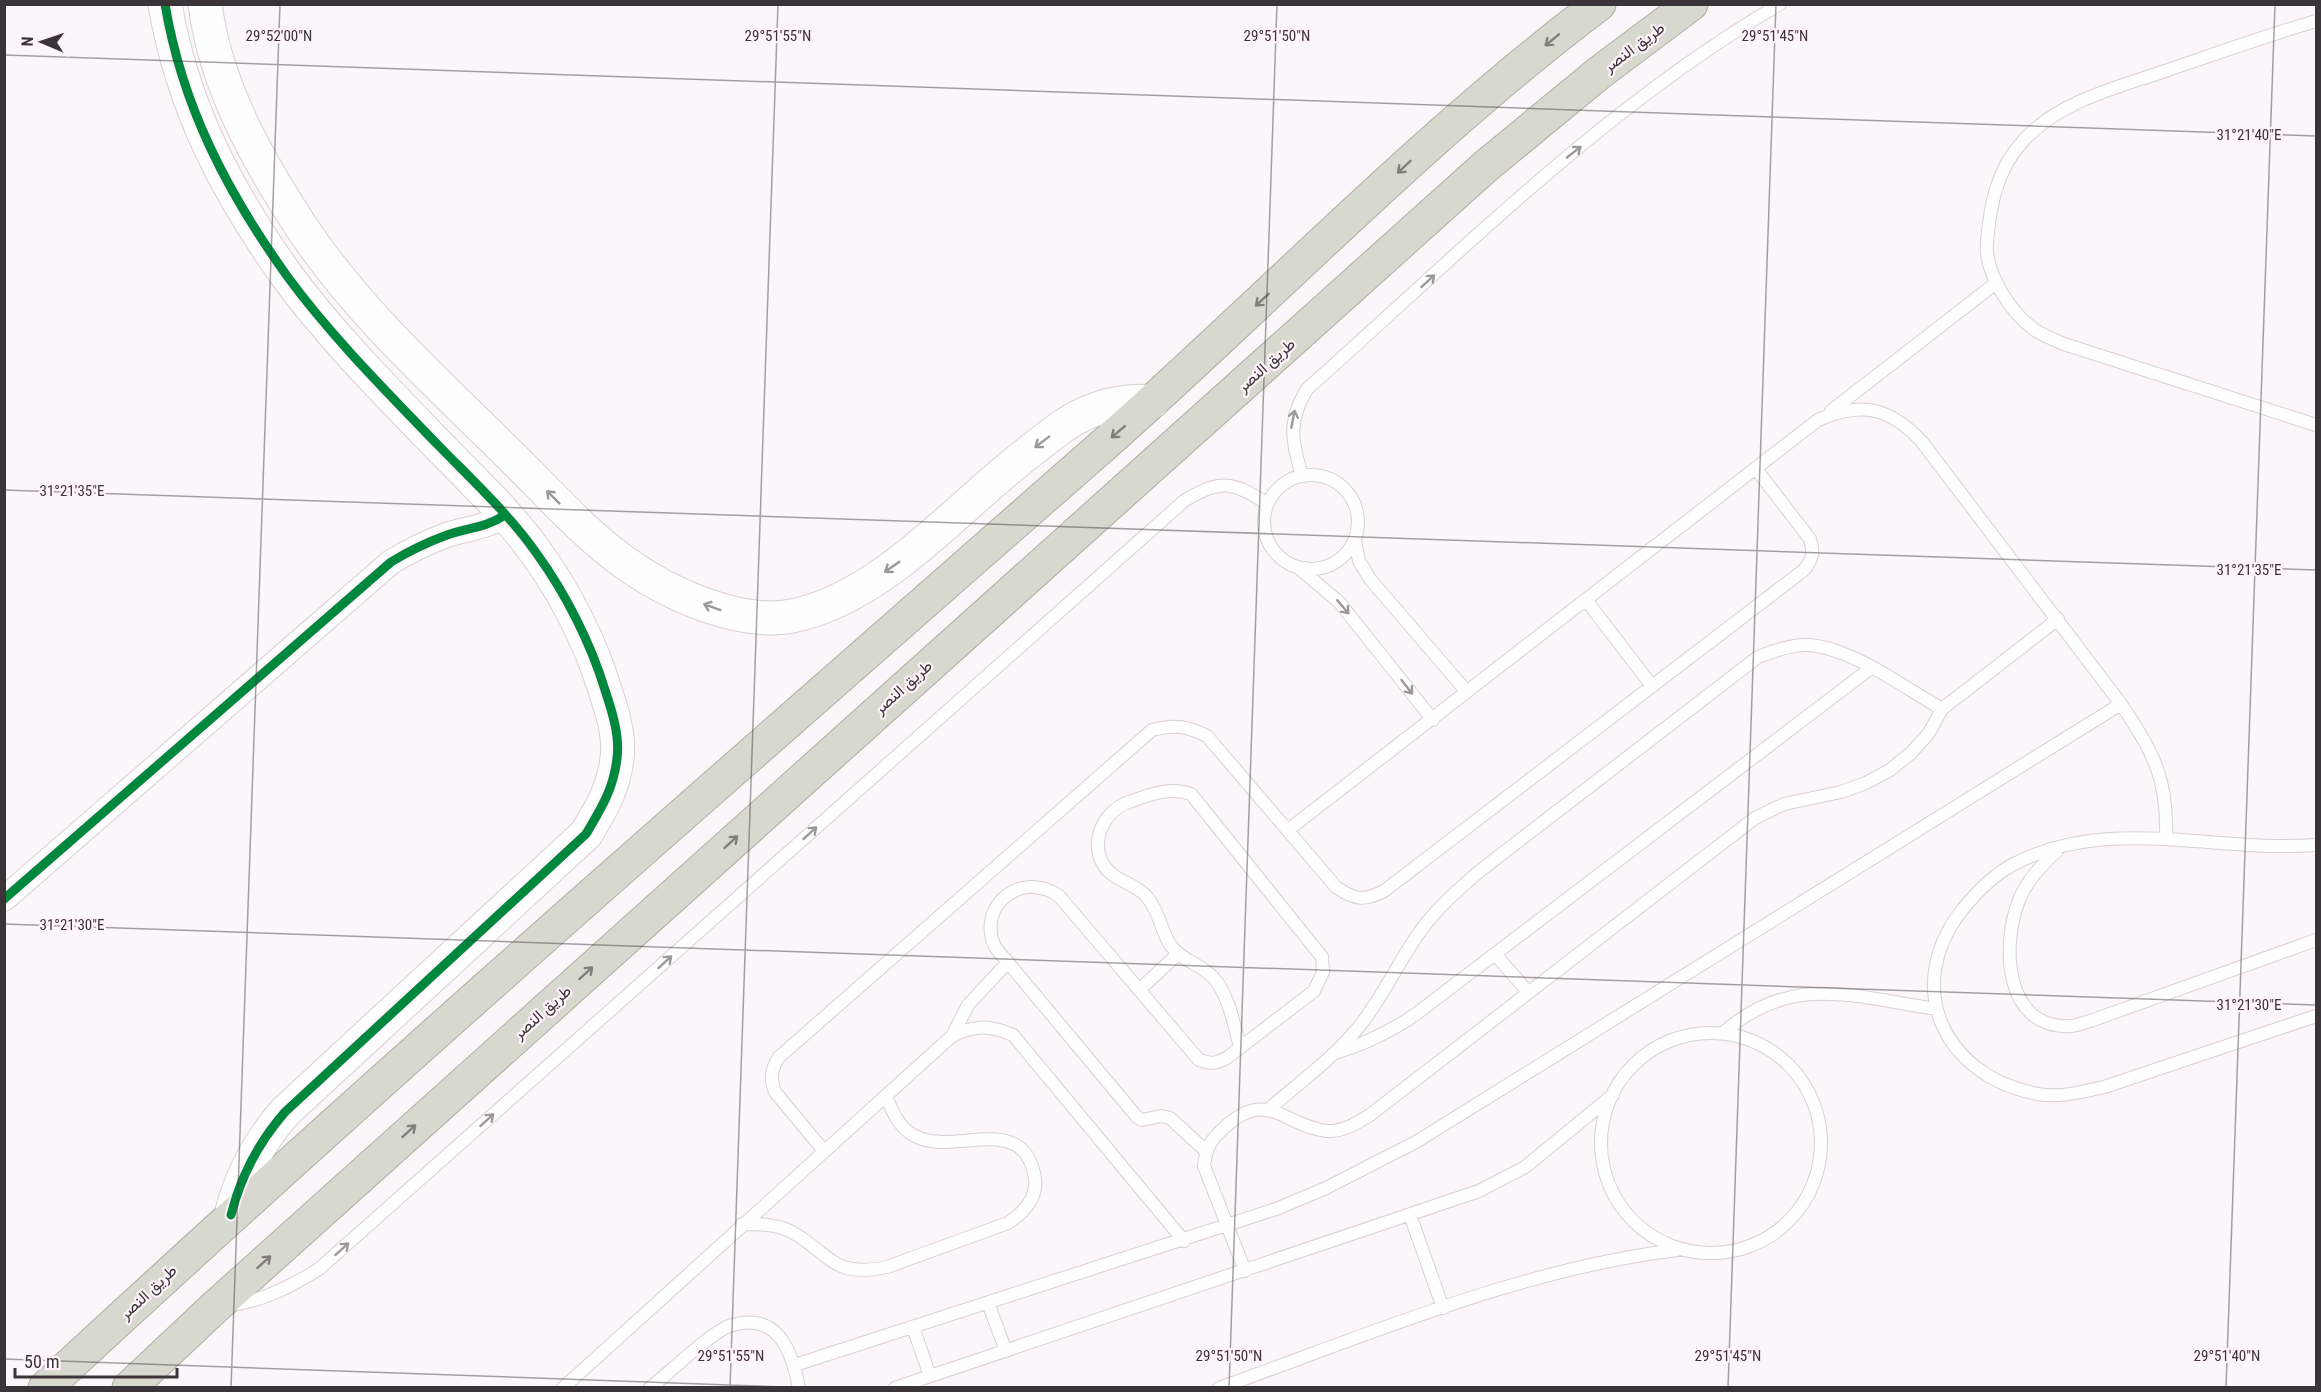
<svg xmlns="http://www.w3.org/2000/svg" width="2321" height="1392" font-family="'Roboto Condensed',Vazirmatn,sans-serif">
<style>
.lines{fill:none;stroke-linecap:round;stroke-linejoin:round}
.lane-casing{stroke:#d6d1d4;stroke-width:14}
.street-casing{stroke:#d6d1d4;stroke-width:26}
.secondary-casing{stroke:#d6d1d4;stroke-width:35}
.highway-casing{stroke:#afaea3;stroke-width:35}
.lane{stroke:#fffefe;stroke-width:12}
.street{stroke:#fffefe;stroke-width:24}
.secondary{stroke:#fffefe;stroke-width:33}
.highway{stroke:#d8d9ce;stroke-width:33}
.cycleway-casing{stroke:#fff2fa;stroke-width:13}
.cycleway{stroke:#00873e;stroke-width:9}
.oneway{stroke:#817e7c}
.oneway2{stroke:#9c999b}
.ticks{fill:none;stroke:#3a3438;stroke-width:1.5;stroke-opacity:0.45}
.labels{text-anchor:middle;dominant-baseline:central;stroke-width:4.5;stroke-linejoin:round;paint-order:stroke}
.street-label{font-size:16px;fill:#3a3438;stroke:#fff2fa}
.ticks-label{font-size:15px;text-anchor:middle;fill:#3a3438;stroke:#fff2fa;stroke-width:4.5;stroke-linejoin:round;paint-order:stroke}
</style>
<rect width="100%" height="100%" fill="#fcf5f9"/>
<g class="lines">
<defs>
<path id="lane" d="M2316 21C2265 36 2215 54 2165 71 2116 88 2059 101 2023 141 1997 169 1990 205 1987 242 1984 273 2011 313 2035 330 2044 336 2055 340 2064 344L2316 425
M1831 411 1996 283
M1264 522a47 47 0 1 1 94 0a47 47 0 1 1-94 0Z
M1302 476C1292 440 1287 422 1307 389 1458 255 1604 107 1780 4
M1355 540 1359 561 1370 579 1467 692
M1300 569 1339 602 1433 720
M1586 600 1652 686
M1288 830 1818 420C1861 401 1890 407 1922 442L2121 704C2154 754 2168 778 2166 839
M2316 845C2215 853 2107 814 2012 865 1992 876 1976 893 1962 910 1903 986 1942 1073 2033 1093 2057 1099 2081 1092 2104 1087L2316 1016
M2057 851C2042 865 2028 879 2020 898 2001 942 2003 1030 2071 1026 2078 1025 2087 1022 2093 1020L2316 940
M1495 954 1528 992
M1139 990 1178 954
M1723 1033C1792 972 1854 997 1936 1009
M1601 1143a110 110 0 1 1 220 0a110 110 0 1 1-220 0Z
M952 1036 968 1005 1008 962
M1335 1053C1365 1044 1390 1032 1416 1014L1871 668
M1269 1109C1299 1083 1332 1059 1358 1028 1381 1000 1396 966 1417 936 1434 910 1458 890 1481 870L1758 657C1777 650 1797 642 1817 646 1859 653 1905 688 1942 709
M824 1151 775 1092C770 1079 771 1071 778 1058L1152 730C1174 724 1187 726 1207 736L1336 887C1354 900 1365 901 1384 891L1804 570C1813 559 1814 552 1810 539L1756 469
M1206 1151 1170 1118 1161 1116 1142 1120 1137 1117 995 947C976 905 1022 870 1059 896L1199 1060C1211 1064 1217 1064 1228 1057L1314 991 1323 972 1322 957 1191 794C1170 786 1149 795 1129 802 1099 812 1085 854 1113 875 1124 883 1138 886 1147 897 1160 912 1161 932 1171 946 1183 962 1205 965 1217 982 1230 1001 1234 1025 1240 1047
M1410 1215 1443 1308
M742 1224C759 1224 777 1224 792 1232 832 1255 832 1278 887 1267L1008 1223C1023 1213 1038 1199 1035 1178 1024 1110 954 1157 915 1136 899 1128 892 1111 886 1096
M1245 1271 1204 1166C1206 1148 1211 1139 1225 1127 1268 1088 1284 1126 1327 1131 1343 1132 1357 1123 1370 1115L1755 818 1784 804 1841 792 1866 783 1890 770 1911 753 1929 733 1942 709 2058 619
M988 1303 1006 1351
M231 1305C263 1301 292 1286 319 1269L1184 501C1219 479 1234 481 1267 504
M913 1327 930 1376
M795 1365 1276 1209 1324 1189 1416 1142 2121 704
M563 1388 952 1036C975 1025 989 1025 1013 1035L1184 1241
M650 1388C669 1373 712 1331 732 1325 778 1312 792 1351 799 1388
M895 1388 1479 1191 1525 1167 1613 1095
M1219 1388C1368 1335 1520 1269 1677 1250"/>
<path id="street" d="M4 899 391 562C409 551 428 542 447 535 467 528 486 528 505 515"/>
<path id="secondary" d="M165 4C182 106 227 192 287 276 331 336 386 391 438 445 472 480 509 514 537 554 566 594 591 644 605 690 612 711 620 736 617 758 614 788 601 809 586 834L285 1112C258 1143 241 1175 231 1215
M205 4C215 85 258 161 302 228 358 312 437 383 508 453 545 489 581 531 624 562 668 594 742 628 797 615 889 593 959 504 1033 449 1052 434 1071 418 1094 410 1113 402 1133 401 1153 401"/>
<path id="highway" d="M45 1388C390 1068 746 759 1099 449 1266 302 1420 139 1599 4
M129 1388 215 1307 1486 166 1599 73 1691 4"/>
</defs>
<use href="#lane" class="lane-casing"/>
<use href="#street" class="street-casing"/>
<use href="#secondary" class="secondary-casing"/>
<use href="#highway" class="highway-casing"/>
<use href="#lane" class="lane"/>
<use href="#street" class="street"/>
<use href="#secondary" class="secondary"/>
<use href="#highway" class="highway"/>
<defs>
<path id="cycleway" d="M165 4C182 106 227 192 287 276 331 336 386 391 438 445 472 480 509 514 537 554 566 594 591 644 605 690 612 711 620 736 617 758 614 788 601 809 586 834L285 1112C258 1143 241 1175 231 1215
M4 899 391 562C409 551 428 542 447 535 467 528 486 528 505 515"/>
</defs>
<use href="#cycleway" class="cycleway-casing"/>
<use href="#cycleway" class="cycleway"/>
</g>
<defs><path id="oneway-shaft" d="M-6 0H5M1.5-3L5.5 0L1.5 3" fill="none" stroke-width="1.6" stroke-linecap="round" stroke-linejoin="round" transform="scale(1.5)"/></defs>
<g class="oneway">
<use href="#oneway-shaft" transform="translate(1552 40) rotate(141)"/>
<use href="#oneway-shaft" transform="translate(1404 167) rotate(137)"/>
<use href="#oneway-shaft" transform="translate(1262 300) rotate(137)"/>
<use href="#oneway-shaft" transform="translate(1118 432) rotate(139)"/>
<use href="#oneway-shaft" transform="translate(731 842) rotate(-42)"/>
<use href="#oneway-shaft" transform="translate(586 973) rotate(-42)"/>
<use href="#oneway-shaft" transform="translate(409 1131) rotate(-42)"/>
<use href="#oneway-shaft" transform="translate(264 1262) rotate(-42)"/>
</g>
<g class="oneway2">
<use href="#oneway-shaft" transform="translate(1574 152) rotate(-38)"/>
<use href="#oneway-shaft" transform="translate(1428 281) rotate(-42)"/>
<use href="#oneway-shaft" transform="translate(1293 419) rotate(-79)"/>
<use href="#oneway-shaft" transform="translate(1042 442) rotate(143)"/>
<use href="#oneway-shaft" transform="translate(553 497) rotate(-135)"/>
<use href="#oneway-shaft" transform="translate(892 567) rotate(145)"/>
<use href="#oneway-shaft" transform="translate(712 607) rotate(-160)"/>
<use href="#oneway-shaft" transform="translate(1343 607) rotate(50)"/>
<use href="#oneway-shaft" transform="translate(1407 687) rotate(52)"/>
<use href="#oneway-shaft" transform="translate(810 833) rotate(-42)"/>
<use href="#oneway-shaft" transform="translate(665 962) rotate(-42)"/>
<use href="#oneway-shaft" transform="translate(487 1120) rotate(-42)"/>
<use href="#oneway-shaft" transform="translate(342 1249) rotate(-42)"/>
</g>
<path class="ticks" d="M4 55 2316 136M4 490 2316 570M4 924 2316 1005M4 1359 814 1388M231 1388 280 4M730 1388 778 4M1229 1388 1277 4M1728 1388 1776 4M2226 1388 2275 4"/>
<g class="labels">
<g class="street-label">
<text transform="translate(1634 47) rotate(-37)">طريق النصر</text>
<text transform="translate(1266 365) rotate(-42)">طريق النصر</text>
<text transform="translate(903 687) rotate(-42)">طريق النصر</text>
<text transform="translate(542 1012) rotate(-42)">طريق النصر</text>
<text transform="translate(148 1292) rotate(-43)">طريق النصر</text>
</g>
</g>
<g class="ticks-label">
<text x="279" y="41">29°52'00"N</text>
<text x="778" y="41">29°51'55"N</text>
<text x="1277" y="41">29°51'50"N</text>
<text x="1775" y="41">29°51'45"N</text>
<text x="2249" y="140">31°21'40"E</text>
<text x="72" y="496">31°21'35"E</text>
<text x="2249" y="575">31°21'35"E</text>
<text x="72" y="930">31°21'30"E</text>
<text x="2249" y="1010">31°21'30"E</text>
<text x="731" y="1361">29°51'55"N</text>
<text x="1229" y="1361">29°51'50"N</text>
<text x="1728" y="1361">29°51'45"N</text>
<text x="2227" y="1361">29°51'40"N</text>
</g>
<rect width="2321" height="1392" fill="none" stroke="#3a3438" stroke-width="12"/>
<g transform="translate(42 42) rotate(272)" stroke="#fff2fa" stroke-width="4.5" paint-order="stroke">
<path d="M0-4.5L10 22L0 15L-10 22Z" fill="#3a3438"/>
<text y="-9" font-size="16" font-weight="bold" text-anchor="middle" fill="#3a3438">N</text>
</g>
<path d="M15 1368v9h162v-9" fill="none" stroke="#3a3438" stroke-width="3"/>
<text x="24" y="1368" font-size="18" fill="#3a3438" stroke="#fff2fa" stroke-width="4.5" paint-order="stroke">50 m</text>
</svg>
